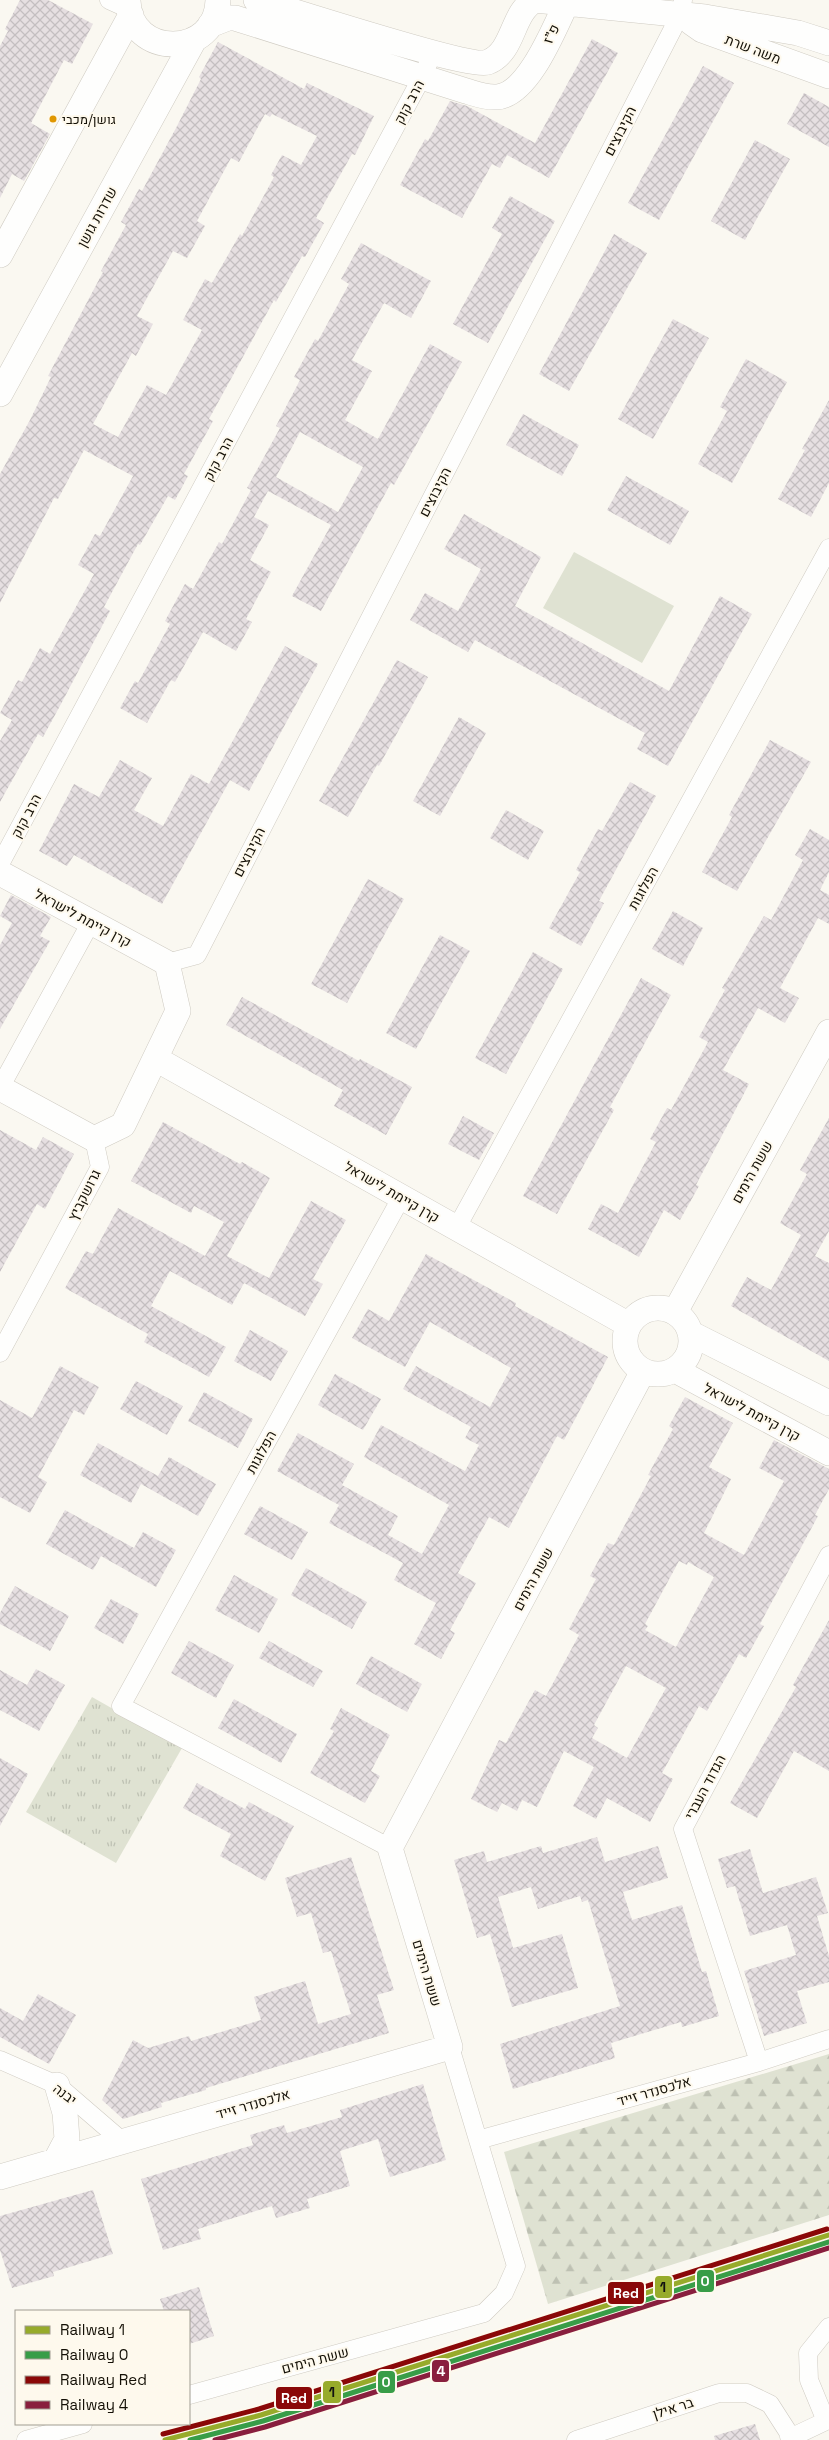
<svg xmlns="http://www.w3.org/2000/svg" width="829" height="2440" font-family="'Space Grotesk',Heebo,sans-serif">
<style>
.grass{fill:#dfe2d2}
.forest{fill:url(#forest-firs)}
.park{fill:url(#park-tufts)}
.building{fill:url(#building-cross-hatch);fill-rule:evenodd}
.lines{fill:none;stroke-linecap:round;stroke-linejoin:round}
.street-casing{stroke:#cfcbc2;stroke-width:19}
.secondary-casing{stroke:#cfcbc2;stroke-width:26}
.street{stroke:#fefefd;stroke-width:18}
.secondary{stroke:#fefefd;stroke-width:25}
.rail-1-casing{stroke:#fef9ed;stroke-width:9}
.rail-2-casing{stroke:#fef9ed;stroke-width:9}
.rail-3-casing{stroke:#fef9ed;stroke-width:9}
.rail-4-casing{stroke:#fef9ed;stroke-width:9}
.rail-1{stroke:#97ab2b;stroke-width:5}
.rail-2{stroke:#389d48;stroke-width:5}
.rail-3{stroke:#8a0808;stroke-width:5}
.rail-4{stroke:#891f3e;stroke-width:5}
.bus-dot{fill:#e09701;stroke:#fef9ed;stroke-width:2}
.labels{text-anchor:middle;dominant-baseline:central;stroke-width:4;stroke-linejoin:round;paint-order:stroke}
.bus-label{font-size:13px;fill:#141006;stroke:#fef9ed;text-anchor:start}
.street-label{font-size:14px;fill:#141006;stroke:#fef9ed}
.line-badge{stroke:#fef9ed;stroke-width:2}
.badge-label{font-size:14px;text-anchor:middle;font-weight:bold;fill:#fff}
.pale-badge-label{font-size:14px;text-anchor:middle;font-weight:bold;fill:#111}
</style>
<defs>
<pattern id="forest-firs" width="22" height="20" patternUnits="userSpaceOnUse" patternTransform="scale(1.25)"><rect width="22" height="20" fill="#dfe2d2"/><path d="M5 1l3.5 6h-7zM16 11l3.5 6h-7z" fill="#bec1b3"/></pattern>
<pattern id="park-tufts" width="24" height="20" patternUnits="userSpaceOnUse" patternTransform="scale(1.25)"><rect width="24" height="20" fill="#dfe2d2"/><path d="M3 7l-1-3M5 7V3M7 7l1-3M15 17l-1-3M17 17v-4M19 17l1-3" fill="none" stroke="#bec1b3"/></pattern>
<pattern id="building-cross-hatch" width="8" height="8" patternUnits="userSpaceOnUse" patternTransform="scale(1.25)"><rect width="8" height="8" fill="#e6dfe1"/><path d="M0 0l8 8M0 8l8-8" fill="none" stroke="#c4bec0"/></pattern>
</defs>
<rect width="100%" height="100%" fill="#faf8f1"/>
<path class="grass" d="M574 552 674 606 642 663 543 608Z"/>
<path class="forest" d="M829 2054V2215L548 2304 504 2152Z"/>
<path class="park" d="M92 1697 182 1748 116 1863 26 1812Z"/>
<path class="building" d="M20 0H48L93 24 72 64 64 60 31 123 50 134 24 181 12 174 0 198V46L8 31 5 29Z
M592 39 618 53 549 178 507 155 500 168 492 164 462 218 400 185 425 139 428 141 450 101 467 106 535 143Z
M218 42 304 89 307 83 374 116 355 155 352 154 316 218 324 223 305 257 302 256 276 302 274 300 209 419 213 421 184 474 188 476 175 500 168 496 140 545 138 544 104 607 110 611 61 704 43 737 38 734 0 802V741L12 720 0 713 18 680 22 682 40 648 50 654 94 574 78 565 95 534 100 536 133 476 84 450 58 499 54 498 0 603V474L30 420 51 377 48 376 103 272 101 271 126 225 121 222 139 189 142 191 176 128 201 79 199 77ZM265 114 270 117 272 114 317 136 301 165 282 155 271 175 274 177 242 236 240 234 212 283 205 279 183 320 202 330 166 395 147 385 118 437 93 424 132 353 136 356 153 324 137 316 173 251 187 258 205 226 197 221 231 158 239 162Z
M703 66 734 83 659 220 628 203Z
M804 93 829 107V147L787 124Z
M755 140 790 159 745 240 711 221Z
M510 196 555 221 488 343 453 324 502 234 492 228Z
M614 234 647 253 569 391 539 374Z
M361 243 431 281 411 318 384 303 352 360 372 371 345 420 378 439 430 344 462 362 394 485 391 483 321 611 292 596 331 525 268 491 254 517 269 525 250 560 271 572 246 619 252 622 236 651 203 632 175 682 171 680 147 723 120 708 135 681 138 683 170 624 165 621 185 584 193 589 219 542 222 544 251 490 247 488 280 428 276 426 300 380 294 377 315 339 318 341 349 284 341 279ZM300 432 363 467 338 512 276 477Z
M673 319 709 338 653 439 618 419Z
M746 359 787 382 732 483 698 464 727 411 720 407Z
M829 400V483L811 517 778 499 805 450 802 449Z
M523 414 579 445 562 476 506 445Z
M626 476 689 511 670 545 607 510Z
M464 514 541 557 515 606 669 691 720 596 752 614 668 766 637 749 645 733 475 640 468 652 410 620 425 593 458 611 481 569 444 549Z
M285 646 318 664 249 791 230 780 162 904 74 855 67 866 39 851 74 784 99 797 120 760 152 778 134 810 163 826 191 774 209 784Z
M397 660 428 677 379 766 377 765 348 817 319 801Z
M459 717 486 733 440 816 413 801Z
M770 740 811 762 737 891 702 872 732 817 729 815Z
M630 782 656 796 599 901 604 903 581 946 549 928 580 872 576 870 598 829 602 831Z
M506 810 544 831 528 860 490 838Z
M810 829 829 840V872L820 890 829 895V924L818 918 780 988 799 998 785 1023 758 1008 723 1070 749 1084 696 1185 699 1186 680 1220 664 1210 639 1257 588 1229 601 1204 618 1213 656 1142 650 1139 667 1108 671 1110 708 1042 699 1037 725 990 722 988 764 916 771 920 803 860 795 855Z
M368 879 404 899 347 1003 311 984Z
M11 895 51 917 40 936 50 941 0 1029V945L12 923 0 916Z
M673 911 703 928 683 966 652 949Z
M440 935 470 951 416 1049 386 1033Z
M533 952 563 969 506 1074 475 1058Z
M641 978 671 995 610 1107 614 1110 557 1214 523 1196Z
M242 997 359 1061 360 1059 412 1087 386 1135 334 1106 343 1090 226 1025Z
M463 1116 494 1133 479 1160 448 1144Z
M829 1118V1231L815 1256 829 1263V1361L731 1306 747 1277 771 1290 801 1235 780 1223 807 1174 800 1170Z
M163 1122 240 1164 242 1162 270 1178 227 1256 269 1278 311 1201 346 1220 313 1279 323 1284 305 1316 244 1283 232 1305 170 1271 151 1306 226 1347 209 1377 144 1342 148 1334 65 1288 86 1251 93 1254 118 1208 205 1256 224 1222 194 1206 191 1213 131 1181Z
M0 1130 36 1150 43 1137 74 1154 45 1209 37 1204 0 1272Z
M426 1254 516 1303 515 1306 608 1357 564 1440 557 1436 509 1528 489 1517 458 1573 476 1583 450 1630 455 1633 441 1659 414 1644 436 1603 394 1580 403 1563 329 1523 339 1505 277 1471 298 1433 354 1464 342 1485 398 1516 388 1535 422 1554 449 1505 364 1457 381 1425 465 1471 479 1445 465 1438 471 1427 403 1389 416 1366 490 1407 511 1368 430 1322 405 1367 352 1338 368 1309 389 1321Z
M250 1330 288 1351 271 1381 234 1361Z
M60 1366 99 1387 84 1415 74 1410 38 1477 47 1482 30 1513 0 1497V1400L32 1418Z
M335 1374 381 1399 363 1430 318 1405Z
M136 1381 183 1406 167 1435 120 1409Z
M204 1392 253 1419 238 1448 188 1421Z
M685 1397 733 1423 709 1467 731 1479 704 1533 744 1555 784 1481 759 1468 774 1440 829 1469V1489L815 1515 818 1516 760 1624 764 1626 746 1658 739 1654 707 1711 699 1706 662 1773 673 1779 650 1822 607 1798 596 1819 573 1806 594 1767 564 1751 537 1807 522 1800 517 1811 502 1803 497 1812 471 1799 499 1740 506 1743 535 1690 546 1696 579 1635 569 1629 596 1579 590 1576 608 1543 614 1545 651 1476 648 1475 673 1429 669 1426ZM679 1561 687 1565 688 1562 714 1577 676 1647 645 1630 648 1626 645 1624ZM626 1666 666 1688 627 1758 592 1738 598 1728 594 1725Z
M98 1443 158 1476 169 1457 216 1484 198 1516 141 1484 131 1503 80 1475Z
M260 1506 308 1532 292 1560 244 1534Z
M65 1510 134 1548 143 1532 176 1550 156 1587 101 1556 93 1570 46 1544Z
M306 1568 367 1602 352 1629 291 1595Z
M234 1575 278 1599 259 1633 215 1610Z
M15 1586 69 1616 50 1651 0 1624V1613Z
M111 1599 139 1614 123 1644 94 1628Z
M829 1620V1771L794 1751 757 1818 730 1803 796 1687 793 1685Z
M189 1641 234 1665 216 1698 171 1673Z
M269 1641 323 1671 313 1687 259 1658Z
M371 1656 422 1684 407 1712 356 1684Z
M36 1669 65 1685 39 1731 0 1710V1670L27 1685Z
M234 1699 297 1734 281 1763 218 1728Z
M341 1708 390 1735 371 1771 380 1776 365 1803 310 1773 334 1731 330 1729Z
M0 1758 28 1774 0 1826Z
M197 1783 245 1809 249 1802 294 1826 265 1881 220 1856 231 1834 183 1808Z
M597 1837 605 1862 658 1846 668 1878 623 1892 632 1920 682 1905 702 1972 706 1971 719 2016 682 2027 681 2022 611 2043 615 2058 513 2089 500 2044 620 2006 588 1900 582 1902 580 1896 538 1909 531 1887 498 1897 513 1948 562 1934 578 1988 512 2007 490 1934 477 1938 454 1860 484 1851 487 1862 541 1846 543 1853Z
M750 1849 763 1893 816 1877 828 1913 817 1916 829 1956V1982L797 1991 807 2023 764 2036 744 1971 796 1955 787 1925 750 1936 735 1886 727 1888 718 1859Z
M351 1857 394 1990 377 1995 389 2033 206 2088V2090L161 2103 162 2107 123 2119 102 2100 133 2040 148 2048 189 2036 191 2041 261 2020 254 1997 305 1981 318 2024 351 2014 331 1951 323 1953 311 1913 297 1917 285 1878Z
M38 1994 76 2015 49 2064 0 2037V2008L23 2021Z
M423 2084 446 2160 390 2177 378 2139 340 2151 350 2186 307 2199 310 2208 276 2218 272 2206 198 2229 201 2239 163 2250 141 2179 253 2145 250 2135 284 2125 287 2133 342 2117 340 2110Z
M93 2190 113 2254 53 2272 54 2276 12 2288 0 2250V2216Z
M199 2287 214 2336 189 2344V2311H164L160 2299Z
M755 2424 760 2440H715L714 2436Z"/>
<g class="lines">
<defs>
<path id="street" d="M109 0 129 9
M0 864 422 77 433 53
M167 963 197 955 680 15 683 0
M0 1088 91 922
M456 1229 829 548
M0 1353 100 1167 94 1139
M390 1848 121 1706 401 1198
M0 2060 57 2085 122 2141
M759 2062 683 1829 829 1555
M478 2140 759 2062 829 2039
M189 2395 484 2313 504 2293 516 2266 450 2047
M790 2438 826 2421 809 2380 808 2353 829 2327
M26 2440 83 2424
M576 2440 719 2393H747L770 2404 788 2432 790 2440"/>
<path id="secondary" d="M256 0C288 9 470 69 488 62 515 51 511 13 535 0L705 17 798 33 829 43
M128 1C130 59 217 58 218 0
M692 23 702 30 829 76
M210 25 228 18H235L466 91C476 94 486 98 497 97 528 95 554 29 566 4
M0 255 131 15
M0 394 194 40
M0 873 167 963 178 1011 123 1125 94 1139 0 1088
M156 1059 629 1325
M625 1341a33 33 0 1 1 66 0a33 33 0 1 1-66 0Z
M675 1312 829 1032
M690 1333 829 1403
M675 1370 829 1453
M56 2160 67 2139 65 2113 57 2085
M0 2177 450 2047 390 1848 643 1371"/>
</defs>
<use href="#street" class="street-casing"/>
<use href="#secondary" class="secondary-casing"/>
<use href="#street" class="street"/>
<use href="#secondary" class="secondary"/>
<defs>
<path id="rail-1" d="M165 2440 261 2415 829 2235"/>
<path id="rail-2" d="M190 2440 263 2421 829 2242"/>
<path id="rail-3" d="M163 2434 259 2409 827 2229"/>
<path id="rail-4" d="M215 2440 265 2427 829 2248"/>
</defs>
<use href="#rail-1" class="rail-1-casing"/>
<use href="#rail-2" class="rail-2-casing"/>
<use href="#rail-3" class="rail-3-casing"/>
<use href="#rail-4" class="rail-4-casing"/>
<use href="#rail-1" class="rail-1"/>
<use href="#rail-2" class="rail-2"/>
<use href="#rail-3" class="rail-3"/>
<use href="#rail-4" class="rail-4"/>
</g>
<circle class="bus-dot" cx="53" cy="119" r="4.5"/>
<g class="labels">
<g class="bus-label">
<text x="62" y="119">גושן/מכבי</text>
</g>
<g class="street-label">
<text transform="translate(551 34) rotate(-64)">פ"ז</text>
<text transform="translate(753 49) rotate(21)">משה שרת</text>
<text transform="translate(409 102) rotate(-62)">הרב קוק</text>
<text transform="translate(620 131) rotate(-63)">הקיבוצים</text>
<text transform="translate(97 217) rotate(-61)">שדרות גושן</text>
<text transform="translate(218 459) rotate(-62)">הרב קוק</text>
<text transform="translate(435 492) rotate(-63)">הקיבוצים</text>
<text transform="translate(26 816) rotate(-62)">הרב קוק</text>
<text transform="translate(249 852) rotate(-63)">הקיבוצים</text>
<text transform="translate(643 888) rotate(-61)">הפלוגות</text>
<text transform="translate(83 918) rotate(28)">קרן קיימת לישראל</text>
<text transform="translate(752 1172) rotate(-61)">ששת הימים</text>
<text transform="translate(392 1192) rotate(30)">קרן קיימת לישראל</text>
<text transform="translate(84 1195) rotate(-63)">גרושקביץ</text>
<text transform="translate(752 1412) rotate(28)">קרן קיימת לישראל</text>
<text transform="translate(261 1452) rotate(-61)">הפלוגות</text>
<text transform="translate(533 1579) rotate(-62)">ששת הימים</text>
<text transform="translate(705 1787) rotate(-62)">הגדוד העברי</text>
<text transform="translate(427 1973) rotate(73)">ששת הימים</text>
<text transform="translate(654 2091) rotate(-16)">אלכסנדר זייד</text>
<text transform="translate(65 2094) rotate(37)">יבנה</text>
<text transform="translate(253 2104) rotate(-16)">אלכסנדר זייד</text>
<text transform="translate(315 2360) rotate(-15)">ששת הימים</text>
<text transform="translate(673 2408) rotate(-18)">בר אילן</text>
</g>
</g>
<g class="line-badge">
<rect x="696" y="2269" width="19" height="24" rx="5" fill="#389d48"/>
<rect x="654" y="2275" width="19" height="24" rx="5" fill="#97ab2b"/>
<rect x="607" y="2281" width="38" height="24" rx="5" fill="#8a0808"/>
<rect x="431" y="2359" width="19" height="24" rx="5" fill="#891f3e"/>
<rect x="377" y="2370" width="19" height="24" rx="5" fill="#389d48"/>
<rect x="322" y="2380" width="20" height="24" rx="5" fill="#97ab2b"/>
<rect x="275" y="2386" width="38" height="24" rx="5" fill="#8a0808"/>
</g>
<g class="badge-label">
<text x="705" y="2286">0</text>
<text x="626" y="2298">Red</text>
<text x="441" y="2376">4</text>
<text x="386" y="2387">0</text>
<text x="294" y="2403">Red</text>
</g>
<g class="pale-badge-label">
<text x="663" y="2292">1</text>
<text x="332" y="2397">1</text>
</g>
<rect x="15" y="2310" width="175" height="115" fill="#fef9ed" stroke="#a09c91"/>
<rect x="25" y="2326" width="25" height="8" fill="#97ab2b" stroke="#a09c91"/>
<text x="60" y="2335" font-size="15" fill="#141006">Railway 1</text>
<rect x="25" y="2351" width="25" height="8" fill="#389d48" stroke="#a09c91"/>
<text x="60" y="2360" font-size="15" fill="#141006">Railway 0</text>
<rect x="25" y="2376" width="25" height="8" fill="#8a0808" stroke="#a09c91"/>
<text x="60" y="2385" font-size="15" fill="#141006">Railway Red</text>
<rect x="25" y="2401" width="25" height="8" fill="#891f3e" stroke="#a09c91"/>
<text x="60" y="2410" font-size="15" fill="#141006">Railway 4</text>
</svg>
